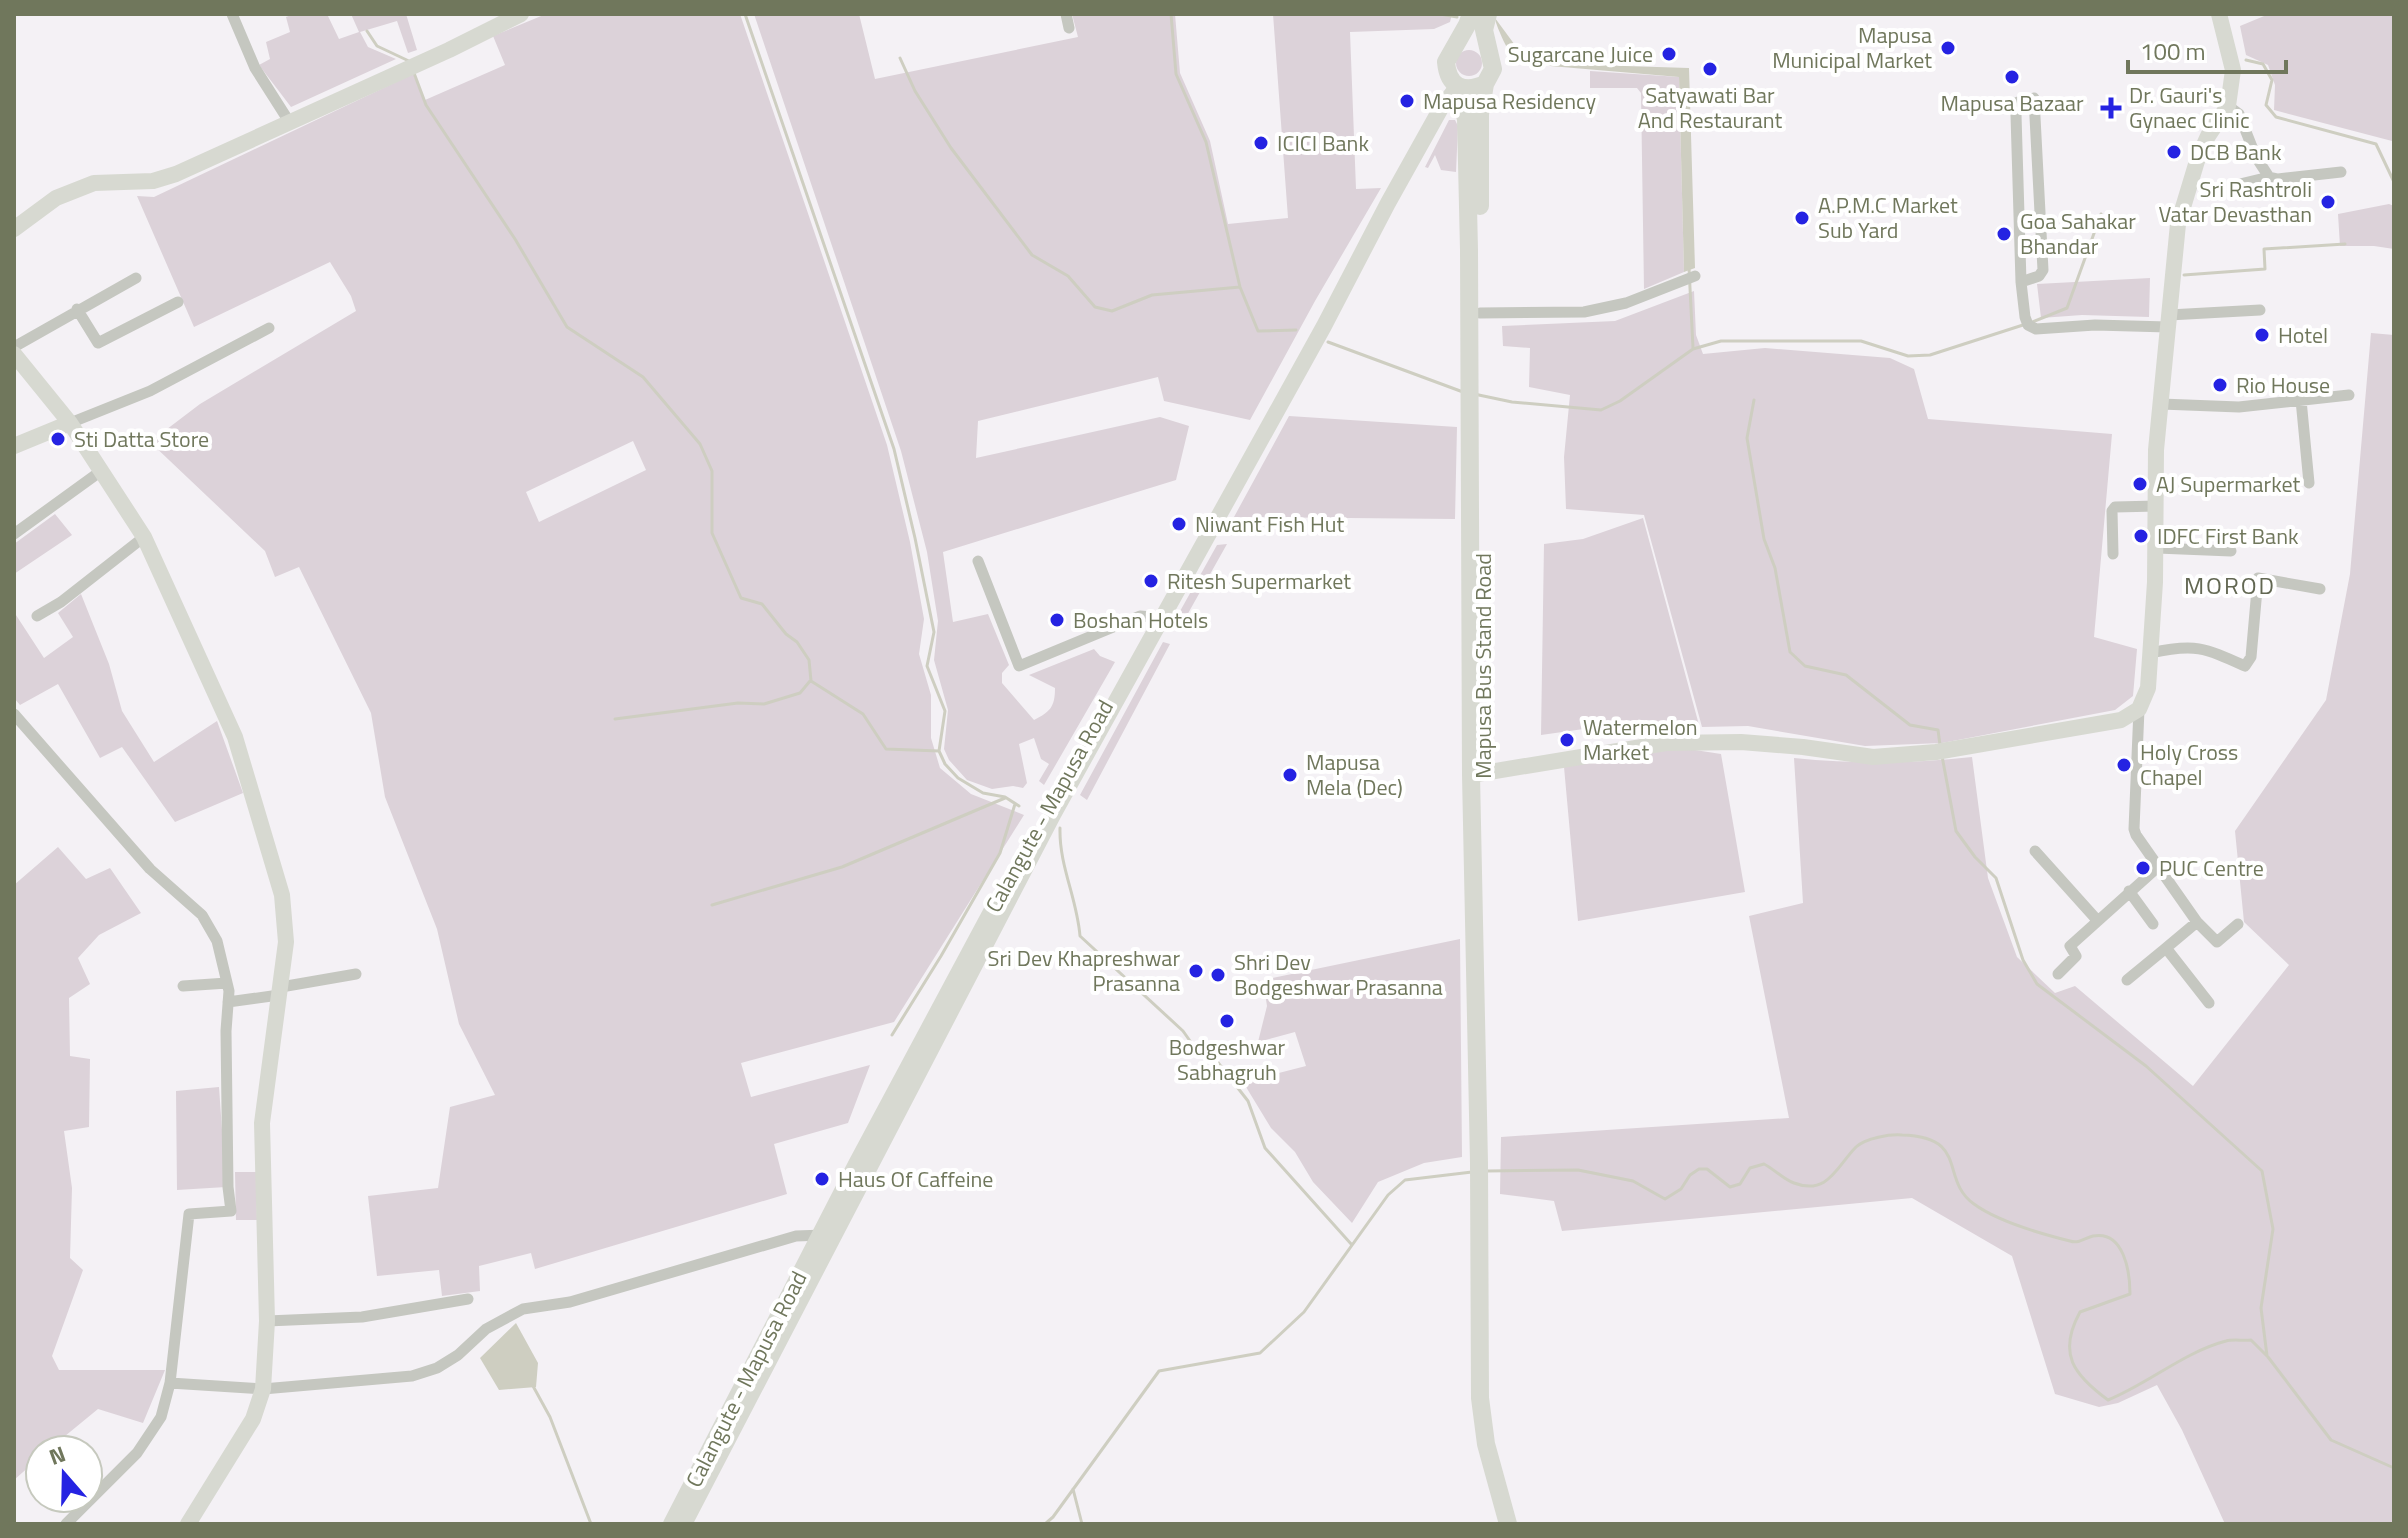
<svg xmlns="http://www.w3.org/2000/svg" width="2408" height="1538" font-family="'Titillium Web',sans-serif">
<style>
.green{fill:#dcd2d9;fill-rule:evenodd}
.water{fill:#cecec1}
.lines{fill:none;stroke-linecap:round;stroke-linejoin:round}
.stream{stroke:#cecec1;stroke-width:3}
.street{stroke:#c5c7c0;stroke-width:11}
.secondary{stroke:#d7d9d1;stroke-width:16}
.primary{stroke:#d7d9d1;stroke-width:18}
.poi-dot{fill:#2523e2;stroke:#fff;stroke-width:3}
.labels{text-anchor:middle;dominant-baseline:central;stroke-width:8;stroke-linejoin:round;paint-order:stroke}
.poi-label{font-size:22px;fill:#70775c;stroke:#fff;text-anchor:start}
.street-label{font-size:22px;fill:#70775c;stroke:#fff}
.neighbourhood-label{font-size:24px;letter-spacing:2px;fill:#626752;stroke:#fff}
</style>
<rect width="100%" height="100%" fill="#f4f1f5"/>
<path class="green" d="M294 14H327L339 39 359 32 351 14H406L417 50 408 53 397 21 360 32 368 47 396 59 291 107 259 65 270 59 266 42 290 32 286 17Z
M740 14 887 445 910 542 924 619 919 654 931 695V738L940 768 971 794 1024 815 894 1022 741 1063 751 1097 870 1065 848 1123 774 1144 787 1194 535 1269 531 1253 479 1266 480 1291 442 1296 439 1270 377 1276 368 1196 438 1188 450 1107 495 1095 459 1024 437 929 385 797 371 713 299 567 275 577 265 551 150 442 200 404 356 311 351 296 330 262 194 327 137 196 154 197 413 74 425 100 505 65 493 36 546 14ZM633 441 646 470 539 522 526 492Z
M754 14H859L875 79 1078 37 1072 14H1175L1180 73 1210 141 1228 224 1288 218 1273 14H1452L1450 22 1434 29 1350 32 1356 189 1381 188 1315 301 1250 420 1164 401 1158 377 978 421 976 458 1160 417 1189 426 1176 480 943 552 953 622 988 614 1009 665 1002 673V683L1034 720C1050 712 1055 707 1055 688L1029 675 1094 649 1100 656 1115 662 1044 785 1039 781 1049 764 1041 759 1034 738 1019 744 1027 783 1023 788 1013 786 992 789 967 780 949 760 944 749 948 710 934 660 938 621 927 552 901 451Z
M2269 14H2394V143L2392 141 2274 110 2275 85 2268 65 2246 55 2240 26Z
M1456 63a13 13 0 1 1 26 0a13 13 0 1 1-26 0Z
M1590 71 1679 77 1684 272 1644 289 1641 93 1637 88H1590Z
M1449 120H1455L1458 126 1456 172 1441 170 1435 155 1428 168 1425 167Z
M2389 204 2394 206V249L2374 246H2340L2338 214Z
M2150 278 2149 317 2082 315 2041 318 2037 284Z
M1694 291 1696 335 1703 354 1765 348 1890 358 1914 369 1928 419 2112 434 2094 637 2137 649 2133 696 2115 710 1942 743 1865 746 1748 726 1702 727 1644 515 1566 509 1564 457 1570 395 1529 387 1530 348 1503 346 1502 326 1615 321Z
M2371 333 2394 335V1524H2225L2182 1430 2157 1385 2118 1403 2099 1407 2055 1394 2012 1256 1912 1198 1562 1231 1554 1201 1500 1194 1501 1137 1789 1118 1749 916 1803 903 1794 758C1854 764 1912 764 1972 757L1988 878 2017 957 2055 993 2075 986 2193 1086 2289 965 2244 922 2235 831 2326 700 2350 574Z
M1289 416 1457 427 1455 519 1234 517Z
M55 514 72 535 14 574V544Z
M1643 518 1699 725 1607 738 1605 726 1541 735 1544 544 1583 539Z
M1227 544 1186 617 1179 613 1217 545Z
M81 594 109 664 122 711 154 762 217 721 243 793 175 822 122 747 100 758 58 684 20 705 14 698V612L44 658 73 637 58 613Z
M1163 642 1170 644 1087 800 1080 795Z
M1682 748 1721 754 1745 892 1578 921 1564 767Z
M58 847 86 879 110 868 141 913 99 935 78 958 90 984 69 998 70 1056 90 1059 89 1127 64 1131 72 1188 70 1258 83 1270 52 1356 59 1370H165L143 1423 98 1409 48 1450H40V1457L14 1480V885Z
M1460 939 1462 1157 1424 1163 1378 1182 1352 1223 1313 1182 1295 1152 1271 1128 1243 1082 1306 1066 1295 1032 1258 1042 1267 1006 1263 980Z
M219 1087 226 1187 177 1190 176 1091Z
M235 1172H256L257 1220H236Z"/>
<path class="water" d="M1495 18 1523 56 1593 65 1689 68 1695 268 1684 272 1679 77 1516 63C1510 55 1496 27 1495 18Z
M516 1323 538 1363 536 1387 499 1390 480 1358Z"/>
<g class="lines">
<path class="stream" d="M745 14 894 449 915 538 934 632 927 666 945 711 939 751 945 764 958 778 983 793 1005 797 1019 806
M1171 14 1176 74 1206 142 1240 287 1258 331 1296 330
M1440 14 1457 17
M367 31 377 46 411 62
M900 58 915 91 951 148 1032 255 1068 276 1095 307 1112 311 1152 295 1240 287
M2246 60 2263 64 2272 80 2266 105 2276 117 2376 144 2394 182
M414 73 426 105 515 239 567 327 643 377 700 444 712 471V533L741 598 762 604 786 634 797 642 809 660 811 681 863 714 886 749 939 751
M1689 268 1693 348
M2184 275 2265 269 2264 249 2345 244
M2030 323 2067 308 2101 214
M1328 342 1463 392
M1474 394 1512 402 1601 410 1620 401 1693 349 1721 341H1861L1908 356 1930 355 2023 325
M1754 400 1747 438 1764 539 1775 568 1790 652 1805 666 1846 675 1910 725 1938 730 1940 745
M615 719 738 703 764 704 800 693 810 681
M1942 756 1956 831 1975 857 1996 878 2023 960 2037 984 2146 1066 2262 1171 2273 1229 2261 1308 2267 1356
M1060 828C1059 866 1077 898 1080 936L1183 1031 1195 1048 1216 1060 1248 1101 1265 1148 1352 1245
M712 905 842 867 1005 798
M892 1035 941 956 1000 853 1015 804
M1487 1171 1578 1170 1633 1181 1665 1199 1681 1189 1690 1175 1699 1169H1707L1730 1187 1740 1184 1750 1168 1764 1164C1774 1169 1784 1180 1794 1183 1828 1196 1837 1166 1856 1147 1866 1138 1890 1134 1902 1135 1970 1137 1939 1179 1974 1204 1997 1221 2042 1234 2070 1241 2079 1244 2085 1238 2093 1236 2124 1230 2130 1272 2130 1294L2080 1312C2057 1354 2074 1375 2108 1400 2148 1384 2184 1352 2226 1341 2233 1339 2243 1341 2251 1340L2268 1357 2331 1440 2394 1468
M533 1386 550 1417 591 1524
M1073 1489 1082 1524
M1045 1524 1053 1517 1159 1371 1260 1353 1304 1312 1388 1195 1405 1180 1472 1172"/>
<path class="street" d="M232 14 255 68 290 123
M1066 14 1069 28
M2228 106 2239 114 2256 157 2269 177
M2240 184 2269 177 2278 179 2341 172
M2021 282 2039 276 2043 270 2034 98 2018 102 2016 115 2021 282 2025 317 2028 325 2036 329 2095 325 2168 327
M77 309 98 343 178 302
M1480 313 1584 312 1626 303 1695 276
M2169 315 2260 310
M14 347 136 278
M2301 400 2309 483
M2161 404 2239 407 2349 395
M70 423 150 391 269 328
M14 534 101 471
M2157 548 2231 551
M2113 554 2112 511 2115 507 2157 506
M978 561 1019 666 1140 616 1152 617 1159 622
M37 616 61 602 144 537
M2151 653C2195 643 2205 648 2245 666L2251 657 2258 578 2320 589
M2139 709 2134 829 2136 835 2197 922 2217 942 2238 924
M14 714 150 869 202 915 217 941 229 991 226 1031 228 1187 231 1211 189 1214 170 1383 161 1417 137 1453 66 1524
M2035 851 2097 920
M2129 891 2153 924
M2197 922 2166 948 2209 1003
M2058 974 2076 956 2070 946 2158 867
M2127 980 2166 948
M183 986 227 983
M281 987 356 974
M228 1002 279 995
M267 1321 362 1317 468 1299
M170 1383 263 1389 412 1376 437 1368 458 1355 486 1329 523 1309 570 1302 796 1236 824 1235"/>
<path class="secondary" d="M14 229 56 198 94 183 153 181 176 174 449 50 521 14
M14 354 70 423 144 537 235 737 282 895 286 942 262 1123 267 1321 263 1389 253 1419 188 1524
M14 446 70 423
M1471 775 1666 743 1741 742 1803 747 1873 757 1936 752 2121 720 2139 709 2148 688 2155 582 2156 450 2178 224 2197 161 2208 136 2228 106 2233 70 2219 14
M671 1524 856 1164 994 906
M684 1524 1054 813 1324 326 1388 203 1441 108 1457 87"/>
<path class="primary" d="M1471 14 1467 25 1446 62C1448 86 1463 94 1485 84L1493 69 1484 30 1488 14
M1457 87 1466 119 1469 250 1471 775 1479 1163 1480 1398 1486 1444 1508 1524
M1480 206V114L1485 84"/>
</g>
<g class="poi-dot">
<circle cx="1948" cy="48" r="8"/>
<circle cx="1669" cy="54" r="8"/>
<circle cx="1710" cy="69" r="8"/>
<circle cx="2012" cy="77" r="8"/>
<circle cx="1407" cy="101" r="8"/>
<path d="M2107 96h8v8h8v8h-8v8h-8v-8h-8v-8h8z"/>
<circle cx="1261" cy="143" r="8"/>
<circle cx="2174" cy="152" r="8"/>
<circle cx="2328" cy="202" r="8"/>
<circle cx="1802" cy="218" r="8"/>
<circle cx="2004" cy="234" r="8"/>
<circle cx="2262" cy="335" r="8"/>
<circle cx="2220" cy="385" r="8"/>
<circle cx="58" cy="439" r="8"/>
<circle cx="2140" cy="484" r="8"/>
<circle cx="1179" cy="524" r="8"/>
<circle cx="2141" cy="536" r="8"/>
<circle cx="1151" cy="581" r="8"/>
<circle cx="1057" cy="620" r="8"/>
<circle cx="1567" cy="740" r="8"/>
<circle cx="2124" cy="765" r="8"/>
<circle cx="1290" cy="775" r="8"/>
<circle cx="2143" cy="868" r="8"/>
<circle cx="1196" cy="971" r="8"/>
<circle cx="1218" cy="975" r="8"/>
<circle cx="1227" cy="1021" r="8"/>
<circle cx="822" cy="1179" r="8"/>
</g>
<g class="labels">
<g class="poi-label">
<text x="1932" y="35" text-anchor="end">Mapusa<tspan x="1932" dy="25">Municipal Market</tspan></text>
<text x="1653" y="54" text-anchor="end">Sugarcane Juice</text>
<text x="1710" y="95" text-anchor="middle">Satyawati Bar<tspan x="1710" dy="25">And Restaurant</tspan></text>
<text x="2129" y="95">Dr. Gauri's<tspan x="2129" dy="25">Gynaec Clinic</tspan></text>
<text x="1423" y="101">Mapusa Residency</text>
<text x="2012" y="103" text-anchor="middle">Mapusa Bazaar</text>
<text x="1277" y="143">ICICI Bank</text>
<text x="2190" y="152">DCB Bank</text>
<text x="2312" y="189" text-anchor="end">Sri Rashtroli<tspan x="2312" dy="25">Vatar Devasthan</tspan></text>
<text x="1818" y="205">A.P.M.C Market<tspan x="1818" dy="25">Sub Yard</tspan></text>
<text x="2020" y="221">Goa Sahakar<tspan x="2020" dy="25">Bhandar</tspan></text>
<text x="2278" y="335">Hotel</text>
<text x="2236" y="385">Rio House</text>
<text x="74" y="439">Sti Datta Store</text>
<text x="2156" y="484">AJ Supermarket</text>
<text x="1195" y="524">Niwant Fish Hut</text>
<text x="2157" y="536">IDFC First Bank</text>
<text x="1167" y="581">Ritesh Supermarket</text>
<text x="1073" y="620">Boshan Hotels</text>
<text x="1583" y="727">Watermelon<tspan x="1583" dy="25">Market</tspan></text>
<text x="2140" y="752">Holy Cross<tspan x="2140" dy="25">Chapel</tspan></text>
<text x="1306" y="762">Mapusa<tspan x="1306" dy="25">Mela (Dec)</tspan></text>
<text x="2159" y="868">PUC Centre</text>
<text x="1180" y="958" text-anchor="end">Sri Dev Khapreshwar<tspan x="1180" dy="25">Prasanna</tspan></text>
<text x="1234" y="962">Shri Dev<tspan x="1234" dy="25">Bodgeshwar Prasanna</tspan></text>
<text x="1227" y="1047" text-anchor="middle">Bodgeshwar<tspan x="1227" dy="25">Sabhagruh</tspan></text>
<text x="838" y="1179">Haus Of Caffeine</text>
</g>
<g class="street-label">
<text transform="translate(1483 666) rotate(-90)">Mapusa Bus Stand Road</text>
<text transform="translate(1049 806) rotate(-61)">Calangute - Mapusa Road</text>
<text transform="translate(746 1379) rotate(-63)">Calangute - Mapusa Road</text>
</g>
<g class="neighbourhood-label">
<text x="2230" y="585">MOROD</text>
</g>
</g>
<rect width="2408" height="1538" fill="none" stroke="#70775c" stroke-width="32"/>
<g transform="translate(64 1474) rotate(340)"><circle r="38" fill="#ffffff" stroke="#c6c9be" stroke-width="2"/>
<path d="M0-6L14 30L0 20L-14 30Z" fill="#2523e2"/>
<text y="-12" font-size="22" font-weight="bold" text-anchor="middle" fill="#70775c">N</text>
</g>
<path d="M2128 60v12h158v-12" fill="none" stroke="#70775c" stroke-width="4"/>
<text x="2140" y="60" font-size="24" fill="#70775c" stroke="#ffffff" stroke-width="6" paint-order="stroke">100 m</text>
</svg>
